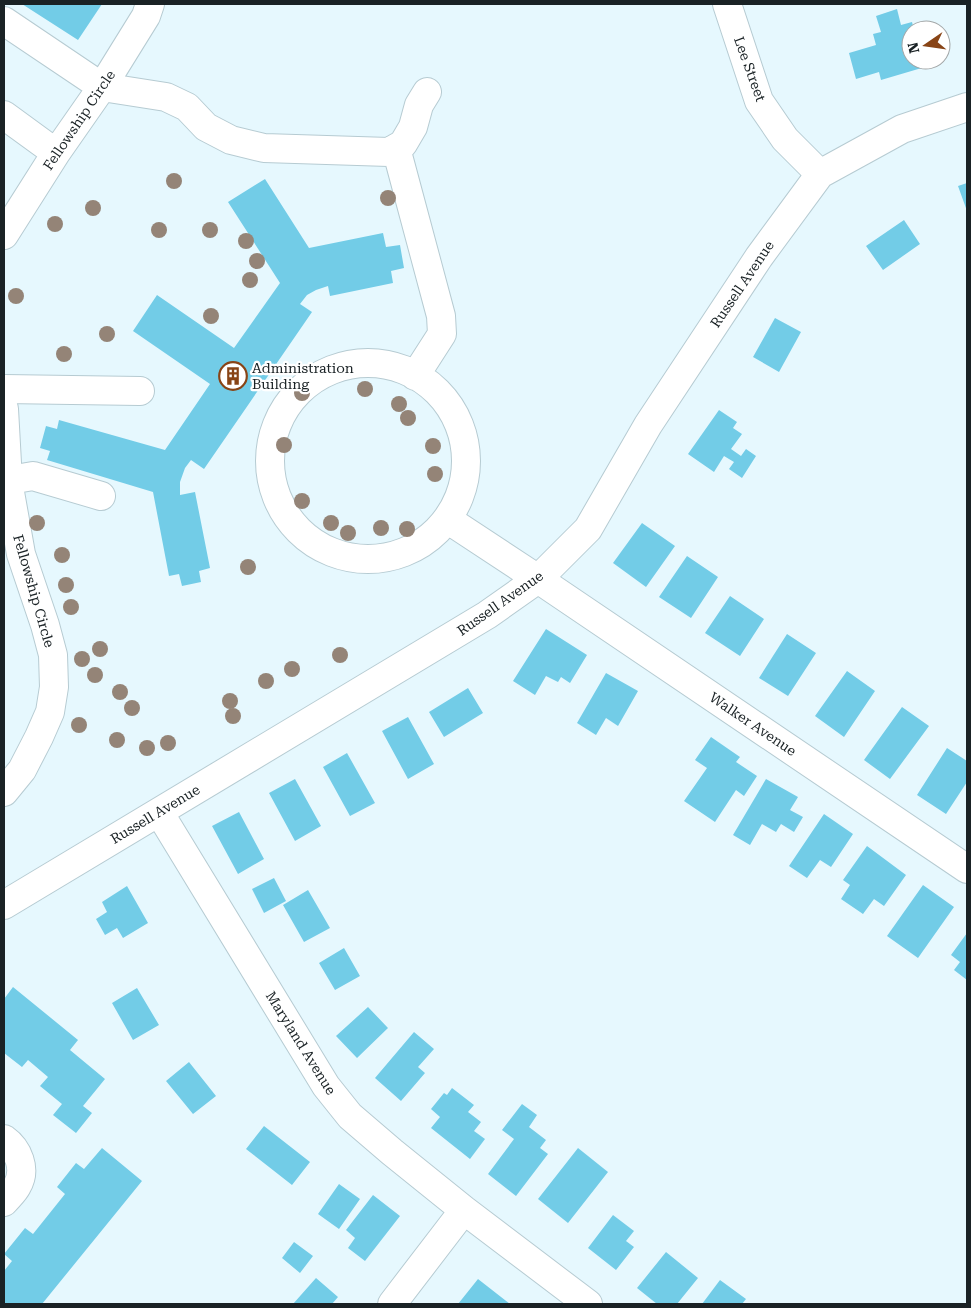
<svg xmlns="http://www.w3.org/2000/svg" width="971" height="1308" font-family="'Roboto Serif',serif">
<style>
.building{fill:#72cce7}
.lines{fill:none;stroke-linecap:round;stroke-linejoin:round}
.minor-casing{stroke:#b6cbd2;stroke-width:30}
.minor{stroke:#fff;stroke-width:28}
.tree{fill:#948477}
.labels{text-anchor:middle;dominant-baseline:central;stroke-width:4.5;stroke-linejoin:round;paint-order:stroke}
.street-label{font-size:14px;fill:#1a2225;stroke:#fff}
.poi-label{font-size:14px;fill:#1a2225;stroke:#fff;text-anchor:start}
</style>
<rect width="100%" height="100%" fill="#e6f8fe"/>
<path class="building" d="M22 4H102L78 40Z
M897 9 901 25 912 22 914 30H911V60H923L925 67 881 80 879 72 856 79 849 53 876 45 873 34 881 32 876 16Z
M265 179 309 248 383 233 386 247 400 245 404 268 391 271 393 283 330 296 328 286 316 290 307 295 300 304 312 312 204 469 191 460 185 468 180 482V495L195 492 210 568 199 571 201 582 182 586 179 574 169 576 153 492 47 460 50 451 40 448 46 426 57 429 59 420 165 450 210 384 133 331 157 295 234 348 280 283 228 202Z
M967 183V211L958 186Z
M904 220 920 244 883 270 866 246Z
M775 318 801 332 779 372 753 357Z
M719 410 737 422 733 428 742 434 731 449 741 456 746 449 756 456 742 478 729 469 734 462 724 456 714 472 688 454Z
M642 523 675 546 646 587 613 563Z
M687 556 718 577 691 618 659 597Z
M730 596 764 619 740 656 705 633Z
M546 629 587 655 570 683 561 677 558 682 546 676 535 695 513 681Z
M787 634 816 653 788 696 759 678Z
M847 671 875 691 844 737 815 716Z
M606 673 638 691 618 726 606 718 596 735 577 723Z
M468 688 483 713 444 737 429 712Z
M902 707 929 726 890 779 864 760Z
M408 717 434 764 408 779 382 731Z
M711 737 740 757 736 762 757 776 744 796 736 790 715 822 684 801 707 768 695 760Z
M947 748 967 761V782L946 814 917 795Z
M347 753 375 803 350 816 323 767Z
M295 779 321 826 295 841 269 793Z
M766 779 798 797 790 810 803 817 794 832 781 824 776 832 762 824 750 845 733 835Z
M239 812 264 859 238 874 212 826Z
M824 814 853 834 831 867 820 860 807 878 789 866Z
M867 846 906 875 884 906 874 899 863 914 841 899 850 885 843 880Z
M274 878 286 901 264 913 252 889Z
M923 885 954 907 918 958 887 936Z
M127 886 148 923 123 938 117 928 105 935 96 919 107 912 102 902Z
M308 890 330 928 304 942 283 905Z
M967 933V980L954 970 960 962 951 955Z
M344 948 360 976 335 990 319 963Z
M13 987 78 1040 70 1050 105 1079 83 1106 92 1113 76 1133 53 1115 62 1104 40 1086 48 1077 28 1060 22 1067 4 1053V999Z
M137 988 159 1025 133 1040 112 1003Z
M368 1007 388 1028 357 1058 336 1036Z
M414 1032 434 1049 418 1067 425 1073 401 1101 375 1078Z
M189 1062 216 1096 193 1114 166 1081Z
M452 1088 474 1105 468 1112 481 1122 474 1131 485 1139 470 1159 431 1128 440 1117 431 1109 444 1093 447 1095Z
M522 1104 537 1115 529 1127 546 1140 540 1148 548 1154 516 1196 488 1174 514 1139 502 1130Z
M264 1126 310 1162 292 1185 246 1149Z
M102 1148 142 1181 42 1304H4V1271L12 1261 4 1254 25 1228 33 1234 65 1194 57 1187 76 1163 84 1169Z
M578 1148 608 1172 568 1223 538 1199Z
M339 1184 360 1199 339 1229 318 1214Z
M373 1195 400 1216 365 1261 348 1248 355 1238 346 1230Z
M613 1215 634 1231 626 1241 634 1247 616 1270 588 1248Z
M294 1242 313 1256 300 1273 282 1258Z
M666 1252 698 1278 677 1304H657L637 1288Z
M316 1278 338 1297 332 1304H293Z
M478 1279 510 1304H458Z
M720 1280 746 1299 742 1304H702Z"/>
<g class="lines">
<defs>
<path id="minor" d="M727 4 759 101 785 139 820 174
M4 21 102 87 166 97 187 107 206 127 231 140 264 148 389 152 403 144 413 127 419 105 427 92
M4 115 56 153
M396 148 441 316 442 334 415 376
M4 235 56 153 102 87 146 16 150 4
M270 461a98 98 0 1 1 196 0a98 98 0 1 1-196 0Z
M4 389 140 391
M4 409 8 481 21 554 45 625 53 655 54 687 50 712 39 737 22 770 4 792
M4 481 33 476 101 496
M447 519 538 579 967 869
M159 812 326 1086 350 1116 392 1152 464 1210 588 1304
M4 905 487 615 538 579 588 529 648 425 759 257 820 174 902 129 967 107
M4 1139C18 1149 27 1169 17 1186 14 1192 8 1197 4 1202
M392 1304 464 1210"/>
</defs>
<use href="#minor" class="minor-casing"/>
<use href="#minor" class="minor"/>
</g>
<g class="tree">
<circle cx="174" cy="181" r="8"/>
<circle cx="388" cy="198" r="8"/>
<circle cx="93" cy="208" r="8"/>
<circle cx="55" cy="224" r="8"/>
<circle cx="159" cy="230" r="8"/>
<circle cx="210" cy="230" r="8"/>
<circle cx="246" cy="241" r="8"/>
<circle cx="257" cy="261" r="8"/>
<circle cx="250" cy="280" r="8"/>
<circle cx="16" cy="296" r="8"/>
<circle cx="211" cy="316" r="8"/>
<circle cx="107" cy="334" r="8"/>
<circle cx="64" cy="354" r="8"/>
<circle cx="365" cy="389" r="8"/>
<circle cx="302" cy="393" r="8"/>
<circle cx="399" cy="404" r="8"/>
<circle cx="408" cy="418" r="8"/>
<circle cx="284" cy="445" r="8"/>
<circle cx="433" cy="446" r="8"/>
<circle cx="435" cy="474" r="8"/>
<circle cx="302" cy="501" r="8"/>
<circle cx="37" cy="523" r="8"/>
<circle cx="331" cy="523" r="8"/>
<circle cx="381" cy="528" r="8"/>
<circle cx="407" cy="529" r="8"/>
<circle cx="348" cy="533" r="8"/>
<circle cx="62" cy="555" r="8"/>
<circle cx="248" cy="567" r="8"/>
<circle cx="66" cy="585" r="8"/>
<circle cx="71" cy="607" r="8"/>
<circle cx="100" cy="649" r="8"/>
<circle cx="340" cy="655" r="8"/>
<circle cx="82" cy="659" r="8"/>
<circle cx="292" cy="669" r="8"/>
<circle cx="95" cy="675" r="8"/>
<circle cx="266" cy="681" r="8"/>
<circle cx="120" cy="692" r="8"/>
<circle cx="230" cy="701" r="8"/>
<circle cx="132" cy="708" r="8"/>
<circle cx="233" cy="716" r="8"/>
<circle cx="79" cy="725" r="8"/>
<circle cx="117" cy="740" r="8"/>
<circle cx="168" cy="743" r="8"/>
<circle cx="147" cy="748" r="8"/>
</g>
<defs>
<symbol id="building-ring" viewBox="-11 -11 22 22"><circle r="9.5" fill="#fff" stroke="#884416" stroke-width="1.5"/><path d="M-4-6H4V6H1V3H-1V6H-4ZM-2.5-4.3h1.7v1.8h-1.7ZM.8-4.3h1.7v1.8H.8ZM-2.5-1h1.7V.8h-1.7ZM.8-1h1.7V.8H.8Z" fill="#884416"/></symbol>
</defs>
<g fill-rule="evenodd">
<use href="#building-ring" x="217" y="360" width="32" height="32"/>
</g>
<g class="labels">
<g class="street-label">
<text transform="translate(750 69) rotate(70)">Lee Street</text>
<text transform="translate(79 120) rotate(-56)">Fellowship Circle</text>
<text transform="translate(742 284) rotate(-56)">Russell Avenue</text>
<text transform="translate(34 591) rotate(74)">Fellowship Circle</text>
<text transform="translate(500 603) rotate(-35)">Russell Avenue</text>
<text transform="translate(753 724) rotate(34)">Walker Avenue</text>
<text transform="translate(155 814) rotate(-31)">Russell Avenue</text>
<text transform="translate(301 1043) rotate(58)">Maryland Avenue</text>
</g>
<g class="poi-label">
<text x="252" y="368">Administration<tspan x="252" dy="16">Building</tspan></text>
</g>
</g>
<rect width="971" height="1308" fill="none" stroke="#1a2225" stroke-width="10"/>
<g transform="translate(926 45) rotate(257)"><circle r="24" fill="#ffffff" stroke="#a3a7a8"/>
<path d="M0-4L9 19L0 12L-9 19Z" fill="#884416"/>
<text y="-8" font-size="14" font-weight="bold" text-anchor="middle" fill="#1a2225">N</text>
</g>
</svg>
